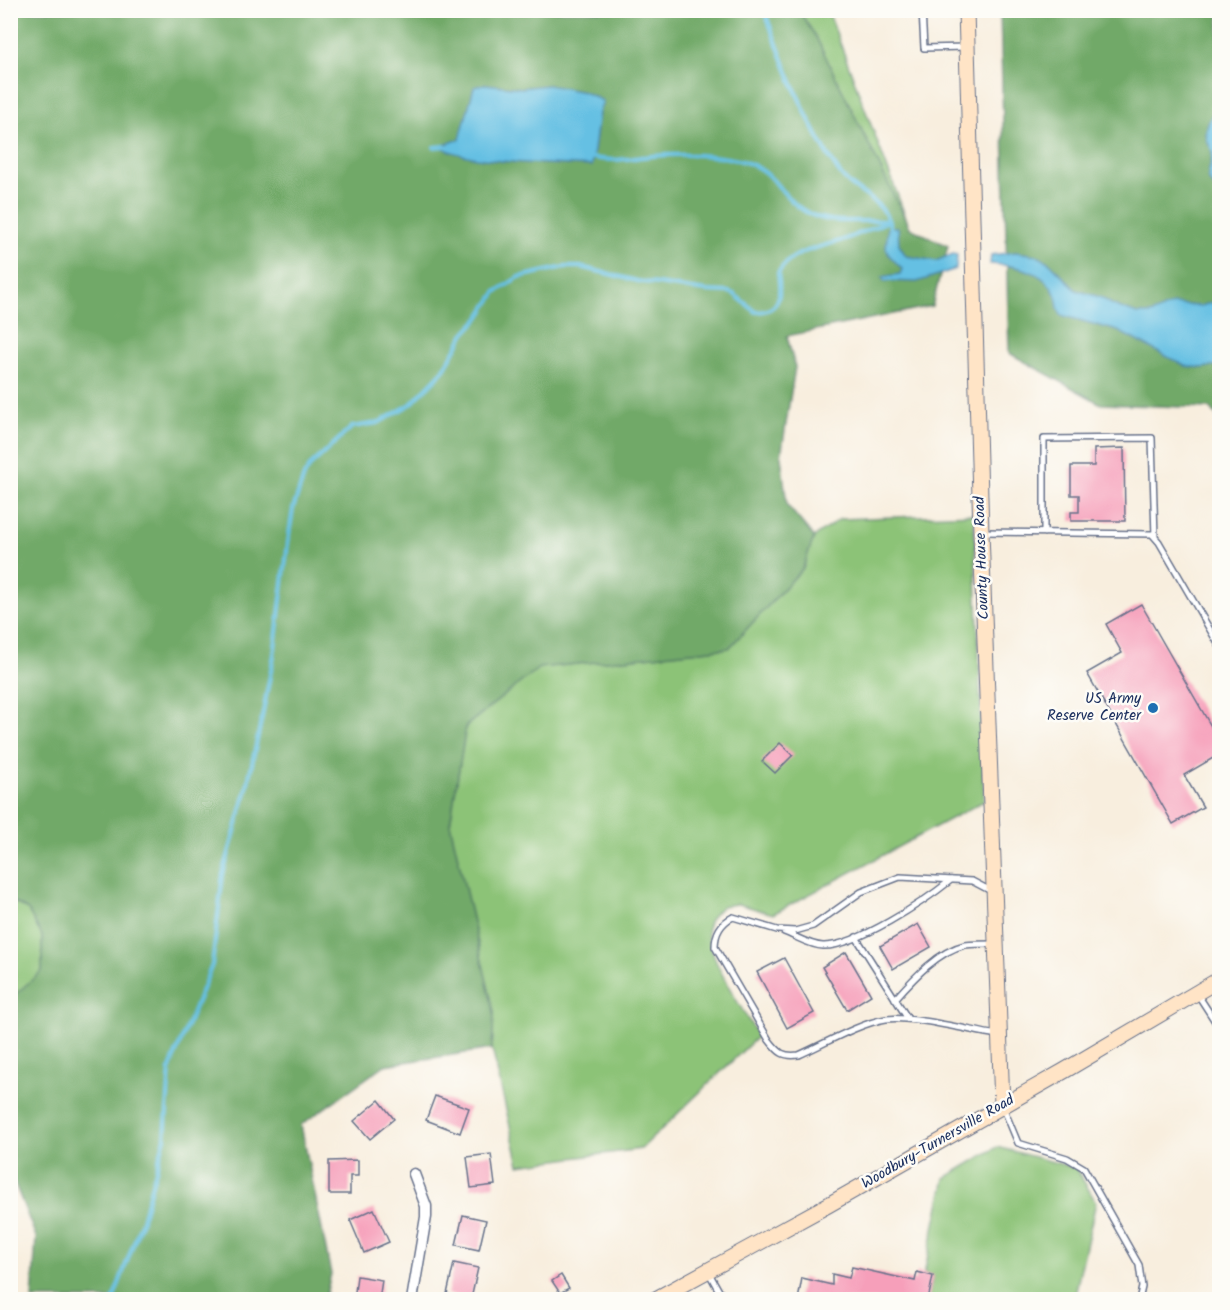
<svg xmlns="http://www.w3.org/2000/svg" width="1230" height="1310" font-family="Kalam,sans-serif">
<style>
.green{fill:#8cc377;stroke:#54796a;stroke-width:1.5}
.forest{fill:#71a968;stroke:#466c63;stroke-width:1.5}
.water{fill:#65c0e3;stroke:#4078a0;stroke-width:1.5}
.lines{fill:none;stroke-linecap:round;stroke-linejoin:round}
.stream{stroke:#65c0e3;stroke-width:4}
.building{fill:#f69fba}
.lane-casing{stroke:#68728b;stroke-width:8}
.street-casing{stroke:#68728b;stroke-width:13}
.secondary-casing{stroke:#68728b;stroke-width:17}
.lane{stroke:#fff;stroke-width:5}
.street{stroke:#fff;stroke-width:10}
.secondary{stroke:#ffe4c6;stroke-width:15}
.poi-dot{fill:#1f6fb2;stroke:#fdfcf7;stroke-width:2}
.labels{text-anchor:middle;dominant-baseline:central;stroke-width:5;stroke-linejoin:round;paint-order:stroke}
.street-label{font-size:15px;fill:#1b2f5e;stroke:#fdfcf7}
.poi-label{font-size:15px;fill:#1b2f5e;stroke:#fdfcf7;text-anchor:end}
</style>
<rect width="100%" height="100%" fill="#fdfcf7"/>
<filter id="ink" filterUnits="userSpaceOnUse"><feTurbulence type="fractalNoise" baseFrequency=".0167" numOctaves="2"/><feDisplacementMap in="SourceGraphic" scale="12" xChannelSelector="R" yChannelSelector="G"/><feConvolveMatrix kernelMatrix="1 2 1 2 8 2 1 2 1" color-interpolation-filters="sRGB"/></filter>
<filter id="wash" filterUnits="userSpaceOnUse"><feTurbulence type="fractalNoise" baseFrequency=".008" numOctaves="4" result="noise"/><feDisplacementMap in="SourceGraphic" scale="24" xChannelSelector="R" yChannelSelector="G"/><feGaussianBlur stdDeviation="1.35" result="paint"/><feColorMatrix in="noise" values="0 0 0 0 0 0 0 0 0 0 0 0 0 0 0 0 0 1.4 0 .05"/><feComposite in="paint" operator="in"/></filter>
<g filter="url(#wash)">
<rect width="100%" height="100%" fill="#f8eede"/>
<path class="green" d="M799 11H828L910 228 816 37Z
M974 514 984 801 773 914 738 904 722 906C717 911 709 918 708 925 703 952 744 1011 758 1036L641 1149 519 1165 492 1049 494 1012 450 824 466 726 538 668 729 648 803 568 814 537 840 519Z
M11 900 28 910 42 936V971L11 999Z
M997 1147 1076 1168 1096 1202 1074 1299H928L933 1276 924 1274 945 1178Z"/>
<path class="forest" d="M11 11H799L816 37 910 228 948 246 932 306 787 336 795 367 781 456 787 505 814 537 803 568 729 648 539 668 466 726 450 824 494 1012 492 1049 385 1065 301 1125 331 1274 325 1299H32L36 1237 11 1174 10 999 42 971V936L28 910 11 900Z
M1000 11H1219V419L1210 408 1101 404 1009 353Z"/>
<path class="water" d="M485 84 521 88 548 85 584 92 603 101 599 112 592 166C559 164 463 164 441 146L460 139 474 87Z
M1219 106V190C1199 179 1213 168 1212 153 1212 147 1208 145 1207 140 1204 128 1211 114 1219 106Z
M888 227H898L899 245 906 256 936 261 953 254 957 255 956 269 917 282 884 281 882 277 900 274 902 269 889 255 886 248Z
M1016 252 1036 255 1050 263 1076 290 1100 297 1113 305 1137 314H1151L1173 304 1201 306 1219 300V365L1203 368 1185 366 1118 331 1061 315C1055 305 1059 302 1055 294 1045 270 1013 265 990 264L991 255Z"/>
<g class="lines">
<path class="stream" d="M764 10C785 66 805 121 838 171 855 197 886 196 891 231
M434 147 445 146
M591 157C611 163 630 158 651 156 680 154 710 154 738 160 776 169 776 193 803 210 828 227 860 219 888 221
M113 1300 141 1223 165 1138 170 1068 212 965 223 874 246 792 263 712 274 655 289 535 293 509 304 476 311 465 352 427 378 423 411 404 443 371 465 333 479 318 496 292 519 277 564 267H581L637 281 706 291 729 292 734 294 756 312C782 311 781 293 778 273 793 249 821 248 845 239 860 234 874 227 889 221"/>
</g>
<g id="blocks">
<path class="building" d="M1124 448 1125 521H1071V512H1079V495H1071V466H1094V449Z
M1141 604 1220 742V754L1184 775 1203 807 1173 824 1087 673 1122 653 1106 624Z
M780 743 793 755 775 773 762 761Z
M918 924 931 947 893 969 880 946Z
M846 952 871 995 847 1010 822 967Z
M784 958 814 1013 787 1028 757 972Z
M435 1096 469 1108 460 1133 426 1120Z
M379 1100 394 1119 370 1139 354 1121Z
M491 1154 495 1185 471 1188 467 1157Z
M358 1160V1176H350V1194H329V1161Z
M374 1209 389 1242 364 1253 350 1220Z
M463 1215 486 1220 479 1250 456 1245Z
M454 1263 478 1268 471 1299 447 1294Z
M852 1267 915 1281 917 1272 933 1276 928 1300H798L802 1278 832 1285V1274L849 1278Z
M561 1275 569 1288 560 1293 552 1281Z
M357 1276 382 1280 379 1300H354Z"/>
</g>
</g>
<g filter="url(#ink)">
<use href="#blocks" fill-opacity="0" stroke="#68728b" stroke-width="1.5"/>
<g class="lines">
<defs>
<path id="lane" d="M922 10 924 48 966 47
M983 532 1152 534 1159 542 1220 647
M1044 533V439L1152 438 1155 537
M991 891 972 881 900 877 861 892 813 926 795 931 777 930 733 917C721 923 715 934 715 947L769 1040C779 1053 783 1057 799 1055 824 1044 860 1023 886 1019 915 1016 967 1030 997 1035
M784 932C795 936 811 946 823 946 856 947 925 901 951 880
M856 937 908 1019
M1198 995 1220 1029
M895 999C913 979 938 951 965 945 974 944 985 944 994 944
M1003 1107 1018 1143 1067 1158 1084 1168 1139 1265 1142 1287 1139 1300
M709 1273 724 1300"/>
<path id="street" d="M412 1300 426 1217V1206L414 1174"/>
<path id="secondary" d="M966 10 981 532 1002 1105
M654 1300 828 1205 1064 1071 1220 979"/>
</defs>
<use href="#lane" class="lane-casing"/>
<use href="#street" class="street-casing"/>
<use href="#secondary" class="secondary-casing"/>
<use href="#lane" class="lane"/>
<use href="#street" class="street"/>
<use href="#secondary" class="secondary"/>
</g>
</g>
<circle class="poi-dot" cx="1153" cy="708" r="6"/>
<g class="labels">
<g class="street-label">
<text transform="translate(982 558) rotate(-92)">County House Road</text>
<text transform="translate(938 1142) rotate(-30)">Woodbury-Turnersville Road</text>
</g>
<g class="poi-label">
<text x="1141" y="699">US Army<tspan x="1141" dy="17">Reserve Center</tspan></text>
</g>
</g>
<rect width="1230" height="1310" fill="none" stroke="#fdfcf7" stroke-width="36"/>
</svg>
